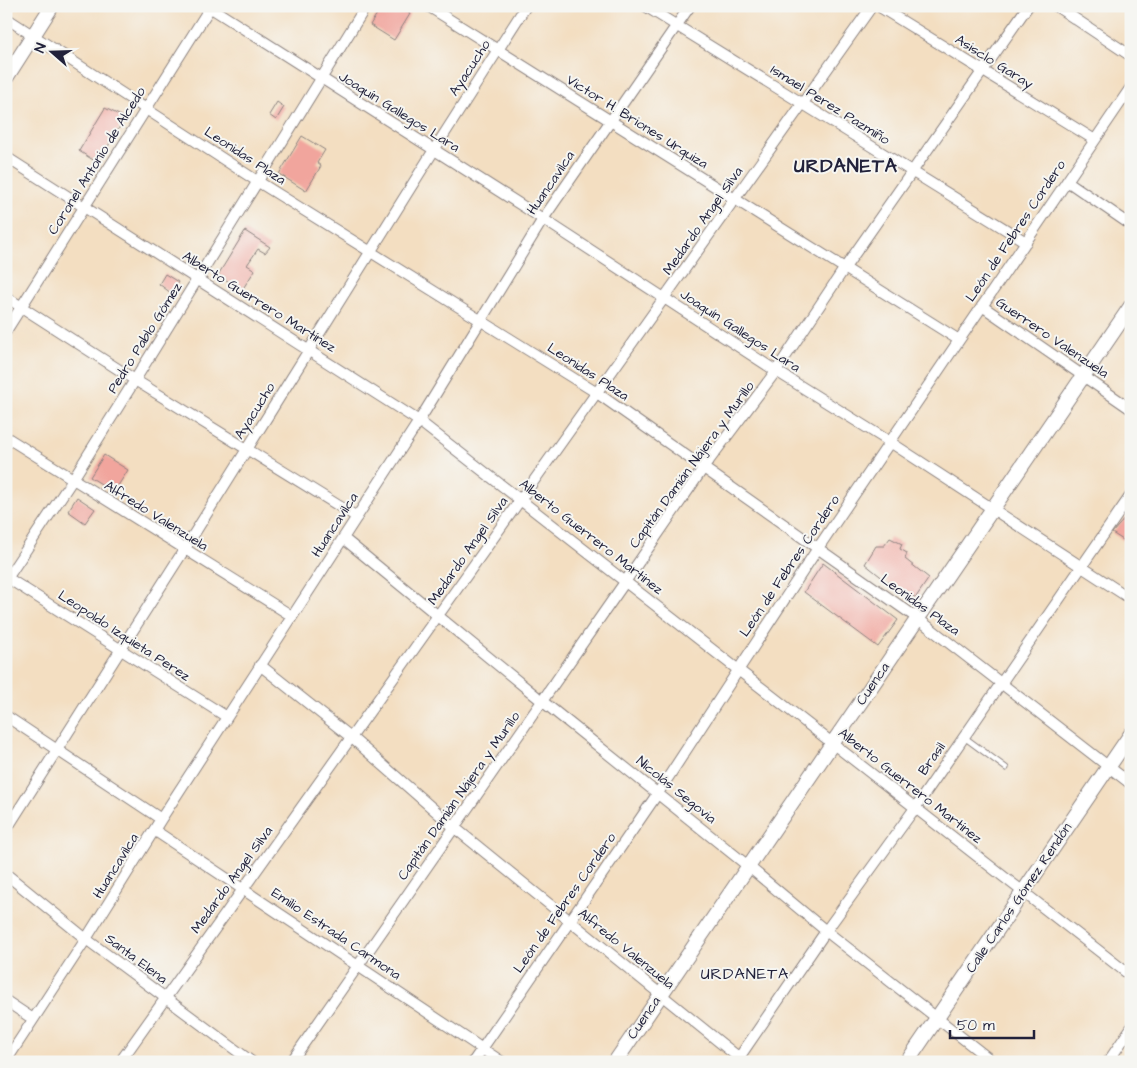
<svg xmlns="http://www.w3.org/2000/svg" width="1137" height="1068" font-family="'Architects Daughter',sans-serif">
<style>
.building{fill:#f1a59d}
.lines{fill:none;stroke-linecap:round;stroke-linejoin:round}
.lane-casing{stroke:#8a807e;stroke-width:7}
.street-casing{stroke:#8a807e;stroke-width:12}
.secondary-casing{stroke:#8a807e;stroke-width:16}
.lane{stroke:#fff;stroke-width:5}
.street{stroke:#fff;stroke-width:10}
.secondary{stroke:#fff;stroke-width:14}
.labels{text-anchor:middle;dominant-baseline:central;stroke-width:4;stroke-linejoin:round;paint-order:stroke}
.street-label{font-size:14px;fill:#22223b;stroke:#f6f6f2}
.quarter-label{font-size:16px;letter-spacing:1px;fill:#22223b;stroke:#f6f6f2}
.district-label{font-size:19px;font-weight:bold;letter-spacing:1px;fill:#22223b;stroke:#f6f6f2}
</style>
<rect width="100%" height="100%" fill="#f6f6f2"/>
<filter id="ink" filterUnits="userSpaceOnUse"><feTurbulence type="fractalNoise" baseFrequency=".02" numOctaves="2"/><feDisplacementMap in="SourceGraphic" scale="10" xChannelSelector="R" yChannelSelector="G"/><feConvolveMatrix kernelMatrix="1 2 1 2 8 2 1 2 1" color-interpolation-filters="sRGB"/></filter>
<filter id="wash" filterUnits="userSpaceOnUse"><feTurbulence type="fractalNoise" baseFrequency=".0096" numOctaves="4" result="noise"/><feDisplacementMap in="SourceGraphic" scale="20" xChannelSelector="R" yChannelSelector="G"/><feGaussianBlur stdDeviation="1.12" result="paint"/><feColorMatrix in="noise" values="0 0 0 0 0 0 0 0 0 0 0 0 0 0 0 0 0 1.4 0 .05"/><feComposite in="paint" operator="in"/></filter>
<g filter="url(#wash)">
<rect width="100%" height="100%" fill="#f3dec1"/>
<g id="blocks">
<path class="building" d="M382 6H398L410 14 394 40 370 25Z
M277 102 284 107 276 120 269 115Z
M105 108 125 118 98 163 79 151Z
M302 136 325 150 317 163 321 166 306 191 279 174Z
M245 231 270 247 265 253 258 249 247 265 255 270 242 290 218 275Z
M165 274 178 282 171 293 159 284Z
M104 455 128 470 114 492 90 477Z
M77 497 95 509 85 523 68 511Z
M1126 517 1131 520V545L1112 533Z
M890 538 902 544 900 549 907 553 905 559 929 578 916 597 905 596 865 564 876 546H884Z
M823 563 898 620 878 647 804 592Z"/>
</g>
</g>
<g filter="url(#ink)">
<use href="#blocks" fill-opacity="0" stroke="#8a807e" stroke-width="1"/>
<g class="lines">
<defs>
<path id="lane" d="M964 737 1006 768"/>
<path id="street" d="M208 6 543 219 773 369 890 442 1131 599
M428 6 959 340
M645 6 1026 242
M878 6 1095 140
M1056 6 1131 56
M6 18 257 181 597 393 917 618 1131 784
M6 157 419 421 1131 976
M1067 181 1131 225
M6 297 135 380 357 517
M982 306 1131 409
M6 331 211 6
M6 437 292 616
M343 538 542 701 748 866 826 931 993 1062
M6 577 227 717
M6 580 73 479 135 380 366 6
M260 665 352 738 455 828 743 1061
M6 716 161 819
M6 830 184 550 434 150 526 6
M154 830 502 1062
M6 874 86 939 252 1062
M6 1001 33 1019
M6 1061 86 939 161 819 419 421 543 219 690 6
M120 1062 872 6
M291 1062 625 582 704 467 776 371 844 269 1028 6
M473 1062 658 793 818 548 1131 87
M736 1062 826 931 915 808 1131 495
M1108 1062 1131 1028"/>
<path id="secondary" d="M6 78 52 6
M615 1062 1131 306
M907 1062 1131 734"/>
</defs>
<use href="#lane" class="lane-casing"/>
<use href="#street" class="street-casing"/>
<use href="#secondary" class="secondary-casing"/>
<use href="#lane" class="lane"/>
<use href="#street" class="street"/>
<use href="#secondary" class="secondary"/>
</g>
</g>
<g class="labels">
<g class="street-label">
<text transform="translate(994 62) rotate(32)">Asisclo Garay</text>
<text transform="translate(470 68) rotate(-57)">Ayacucho</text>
<text transform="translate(830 105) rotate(32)">Ismael Perez Pazmiño</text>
<text transform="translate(399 112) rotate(32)">Joaquín Gallegos Lara</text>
<text transform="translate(637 122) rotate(32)">Victor H. Briones Urquiza</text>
<text transform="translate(245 156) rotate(33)">Leonidas Plaza</text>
<text transform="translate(97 161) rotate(-58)">Coronel Antonio de Alcedo</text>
<text transform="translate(551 183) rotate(-56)">Huancavilca</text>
<text transform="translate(703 221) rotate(-55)">Medardo Angel Silva</text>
<text transform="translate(1016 231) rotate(-56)">León de Febres Cordero</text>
<text transform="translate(259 302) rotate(32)">Alberto Guerrero Martínez</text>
<text transform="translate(740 331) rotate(33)">Joaquín Gallegos Lara</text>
<text transform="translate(145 338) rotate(-58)">Pedro Pablo Gómez</text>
<text transform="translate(1052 338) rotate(34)">Guerrero Valenzuela</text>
<text transform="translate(588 372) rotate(33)">Leonidas Plaza</text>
<text transform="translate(255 411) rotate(-58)">Ayacucho</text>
<text transform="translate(692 465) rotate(-54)">Capitán Damián Nájera y Murillo</text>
<text transform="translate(156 516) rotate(32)">Alfredo Valenzuela</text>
<text transform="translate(335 525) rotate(-57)">Huancavilca</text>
<text transform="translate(591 537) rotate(38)">Alberto Guerrero Martínez</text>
<text transform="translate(468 551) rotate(-55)">Medardo Angel Silva</text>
<text transform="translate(790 566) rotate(-56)">León de Febres Cordero</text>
<text transform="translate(920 605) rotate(36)">Leonidas Plaza</text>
<text transform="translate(124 636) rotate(33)">Leopoldo Izquieta Perez</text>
<text transform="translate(873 684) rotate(-56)">Cuenca</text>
<text transform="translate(932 759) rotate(-55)">Brasil</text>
<text transform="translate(910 786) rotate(38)">Alberto Guerrero Martínez</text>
<text transform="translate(676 790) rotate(39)">Nicolás Segovia</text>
<text transform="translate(459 796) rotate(-55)">Capitán Damián Nájera y Murillo</text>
<text transform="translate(116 866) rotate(-58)">Huancavilca</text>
<text transform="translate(232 880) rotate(-54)">Medardo Angel Silva</text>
<text transform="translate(1019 898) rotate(-56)">Calle Carlos Gómez Rendón</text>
<text transform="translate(565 903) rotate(-55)">León de Febres Cordero</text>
<text transform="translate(336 934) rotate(34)">Emilio Estrada Carmona</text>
<text transform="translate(626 949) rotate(39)">Alfredo Valenzuela</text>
<text transform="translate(136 959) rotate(37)">Santa Elena</text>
<text transform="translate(644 1018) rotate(-56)">Cuenca</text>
</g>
<g class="quarter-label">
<text x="745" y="974">URDANETA</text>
</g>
<g class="district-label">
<text x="846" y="166">URDANETA</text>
</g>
</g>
<rect width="1137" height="1068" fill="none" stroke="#f6f6f2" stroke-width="25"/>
<g transform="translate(52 52) rotate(290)" stroke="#f6f6f2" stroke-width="4" paint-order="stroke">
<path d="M0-4L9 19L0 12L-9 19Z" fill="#22223b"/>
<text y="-8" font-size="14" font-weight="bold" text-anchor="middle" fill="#22223b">N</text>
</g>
<path d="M950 1030v8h84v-8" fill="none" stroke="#22223b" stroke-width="2.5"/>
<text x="957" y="1030" font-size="15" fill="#22223b" stroke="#f6f6f2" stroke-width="4" paint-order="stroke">50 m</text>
</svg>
